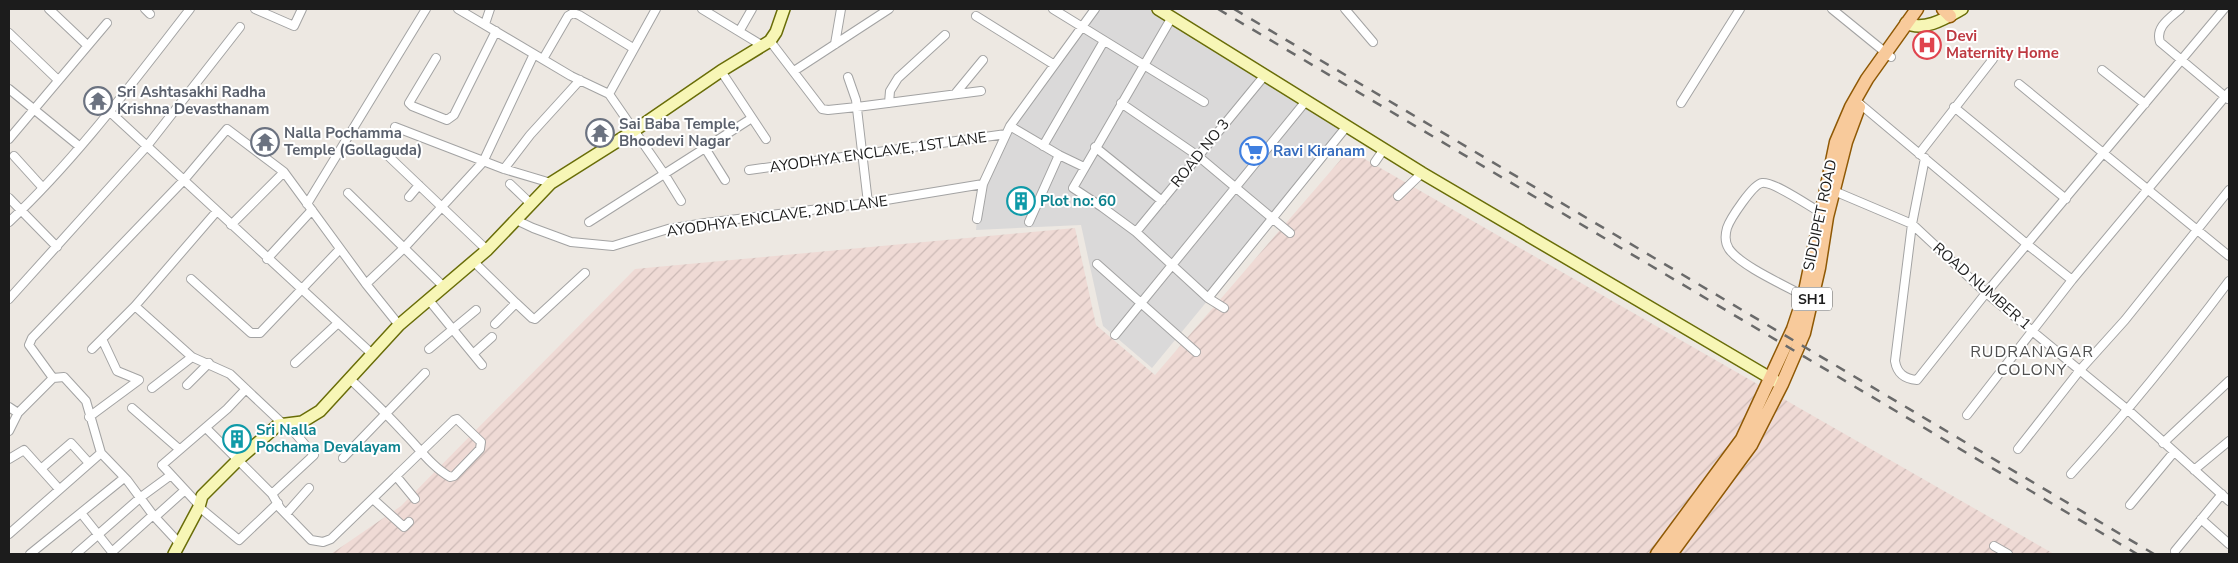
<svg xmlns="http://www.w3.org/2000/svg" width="2238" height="563" font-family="'Nunito Sans',sans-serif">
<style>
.residential{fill:#dad9d9}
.military{fill:url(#military-furrows)}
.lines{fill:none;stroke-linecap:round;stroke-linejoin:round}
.street-casing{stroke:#a3a3a3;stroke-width:10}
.secondary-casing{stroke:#696d08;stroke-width:14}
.primary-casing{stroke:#8f5905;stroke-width:15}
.street{stroke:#fff;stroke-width:8}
.secondary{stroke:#f7f6b6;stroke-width:11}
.primary{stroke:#f8ca9b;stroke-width:12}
.rail{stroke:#6a6a6a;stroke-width:2.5;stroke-dasharray:10 10;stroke-linecap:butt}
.labels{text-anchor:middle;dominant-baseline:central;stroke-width:4;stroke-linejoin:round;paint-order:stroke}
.shield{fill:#fff;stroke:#606060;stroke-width:1}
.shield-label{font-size:14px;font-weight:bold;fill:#1c1c1c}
.health-label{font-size:15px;font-weight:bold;fill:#be3a42;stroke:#fff;text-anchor:start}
.worship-label{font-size:15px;font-weight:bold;fill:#5b616d;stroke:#fff;text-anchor:start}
.shop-label{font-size:15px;font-weight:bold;fill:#366cbe;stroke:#fff;text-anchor:start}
.street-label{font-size:15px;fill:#1c1c1c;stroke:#fff}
.culture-label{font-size:15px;font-weight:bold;fill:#0d838f;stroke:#fff;text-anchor:start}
.neighbourhood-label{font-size:16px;letter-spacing:1px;fill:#4f4f4f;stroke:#fff}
</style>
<defs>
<pattern id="military-furrows" width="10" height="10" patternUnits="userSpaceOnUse" patternTransform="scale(1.25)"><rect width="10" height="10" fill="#efdad5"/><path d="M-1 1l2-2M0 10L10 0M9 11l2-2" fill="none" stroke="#ccbab6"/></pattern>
</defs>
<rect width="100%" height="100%" fill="#ede8e2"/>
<path class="residential" d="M1091 9H1167L1353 124 1152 368 1103 326 1081 225 976 230 981 179 1013 114Z"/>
<path class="military" d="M1349 150 2054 554H331L401 506 635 269 1075 228 1096 325 1155 375Z"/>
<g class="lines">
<defs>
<path id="street" d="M49 9 87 45
M145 9 150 14
M255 9 294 26 302 9
M458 9 571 76 609 94 665 175 681 201
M702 9 763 46
M1053 9 1204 102
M1345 9 1373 42
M1832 9 1891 57
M2180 9C2170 18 2155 27 2160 42L2228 99
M976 16 1053 64
M1172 17 1073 188 1102 207 1136 232 1208 298 1224 308
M485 24 490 9
M740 30 752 9
M9 33 58 80
M770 41 822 109 828 110 857 107 981 91
M835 44 841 9
M436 58 409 103 412 106 447 120 454 115 496 31
M543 59 568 16 573 13 579 15 633 48
M2102 70 2145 104
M721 71 766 139
M794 71 889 9
M848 77 856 100 868 203
M2019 84 2229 256
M9 89 79 146
M609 94 656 9
M955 94 983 60
M889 103 890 91 898 78 945 35
M1121 103 1198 156 1290 233
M1681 103 1740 9
M1860 104 2028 245 2072 280
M1954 107 2066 199
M109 111 371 353
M1010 126 1059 155 1084 167
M395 127 504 169 551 183
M9 139 107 23
M1043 146 1104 41
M1095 147 1162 201
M705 148 725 180
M383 151 487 250
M1919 154 1993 59
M14 156 43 188
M1925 158 1912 224 1895 361C1897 373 1904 379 1917 380L1986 293 2224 9
M1375 162 1384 149
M504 169 530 135 580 80
M749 170 1006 134
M510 184 531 204
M1834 191 1912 224 1986 293 2128 410 2229 501
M348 193 444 287
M1398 196 1422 173
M409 197 419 185
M9 198 57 247
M307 204 426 9
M977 219 983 184 1010 126 1095 9
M516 220 533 228 571 242 613 246 668 229 705 223 868 203 983 184
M9 222C77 158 133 82 190 9
M589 222 752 118
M1029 222 1059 155
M231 225 284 172
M1136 232 1265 75
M267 259 312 210
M474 262 516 303 495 324
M1097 264 1196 352
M191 279 251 333H260L340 249
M366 284 404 248 483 162 534 54
M1804 296C1784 285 1741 266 1729 249 1725 243 1725 235 1727 228 1730 219 1753 184 1762 183 1773 181 1809 206 1820 212
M1208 298 1347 126
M9 299 147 146 240 27
M428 299 482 365
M516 303 532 318 535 319 585 273
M135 306 192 357 230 374 283 424
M1115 335 1306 101
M92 349 135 306 217 211
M429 349 476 310
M473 354 492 337
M295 363 337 324
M349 378C368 396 387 414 405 434 419 448 432 467 450 477L454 476 480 449 481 442 457 419 454 420 396 476
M187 385 209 363
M152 388 192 357
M9 407 18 413
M132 408 179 449
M1967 415 2072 280 2229 92
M89 417 139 380 117 371 102 339
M206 428 272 494 280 508 311 540 323 542 331 539 396 476 415 499
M9 431 18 413 53 378
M2163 443 2229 381
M2018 449 2080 370 2125 320 2229 190
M343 458 425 373
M9 459 24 450 59 489
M42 468 71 443 89 463
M2194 470 2229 441
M2071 474C2127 412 2179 348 2229 281
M272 494 314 455 287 424
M373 499 404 527 409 522
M199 505 162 465 227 409 246 389
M2130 505 2174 452
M199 507 239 540 278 503
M81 513 112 552 153 515
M286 514 309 488
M155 517 185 490
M2201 519 2229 544
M9 534 101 453
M179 543 153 515 127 480 101 453 86 401 64 377 53 378 29 345 32 338 184 180 227 129 284 172 366 284 399 325
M1994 546 2008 554
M2175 551 2222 494
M30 554 124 478
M76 554 141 497 171 475"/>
<path id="secondary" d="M1158 9 1422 173 1777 382
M1906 23C1924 32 1946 18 1962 9
M174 554 199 507 202 496 239 459 278 425 302 422 320 411 399 325 487 250 551 183 635 130 721 71 770 41 776 32 784 9"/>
<path id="primary" d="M1943 9 1950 16
M1657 554 1742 439 1793 329 1804 296 1836 142 1851 107 1867 79 1917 9
M1671 554 1751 445 1782 384 1804 333 1819 268 1827 217 1846 142 1859 107"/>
</defs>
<use href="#street" class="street-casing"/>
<use href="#secondary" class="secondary-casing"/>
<use href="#primary" class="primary-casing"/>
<use href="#street" class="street"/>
<use href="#secondary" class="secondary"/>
<use href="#primary" class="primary"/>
<path class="rail" d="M1218 9 2137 554
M1234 9 2154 554"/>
</g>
<defs>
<symbol id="hospital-ring" viewBox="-11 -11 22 22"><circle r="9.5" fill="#fff" stroke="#e0444e" stroke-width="1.5"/><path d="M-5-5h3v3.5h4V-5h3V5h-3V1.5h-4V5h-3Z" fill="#e0444e"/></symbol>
<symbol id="temple-ring" viewBox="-11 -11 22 22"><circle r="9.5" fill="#fff" stroke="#6b7280" stroke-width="1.5"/><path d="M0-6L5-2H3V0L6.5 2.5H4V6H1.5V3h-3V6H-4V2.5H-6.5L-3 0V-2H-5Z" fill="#6b7280"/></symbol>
<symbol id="supermarket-ring" viewBox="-11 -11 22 22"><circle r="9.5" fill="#fff" stroke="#3f7fe0" stroke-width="1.5"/><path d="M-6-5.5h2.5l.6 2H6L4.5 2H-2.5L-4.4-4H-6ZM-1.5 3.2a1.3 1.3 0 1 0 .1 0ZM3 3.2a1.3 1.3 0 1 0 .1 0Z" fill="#3f7fe0"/></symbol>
<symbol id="building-ring" viewBox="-11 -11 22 22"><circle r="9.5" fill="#fff" stroke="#0f9aa8" stroke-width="1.5"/><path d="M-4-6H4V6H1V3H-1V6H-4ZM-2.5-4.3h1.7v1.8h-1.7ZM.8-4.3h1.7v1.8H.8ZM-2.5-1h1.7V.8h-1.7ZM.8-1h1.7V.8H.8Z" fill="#0f9aa8"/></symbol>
</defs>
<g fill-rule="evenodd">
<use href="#hospital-ring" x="1911" y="29" width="32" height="32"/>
<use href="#temple-ring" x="82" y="85" width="32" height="32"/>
<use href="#temple-ring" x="584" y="117" width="32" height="32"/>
<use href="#temple-ring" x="249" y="126" width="32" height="32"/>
<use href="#supermarket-ring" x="1238" y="135" width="32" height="32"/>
<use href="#building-ring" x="1005" y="185" width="32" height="32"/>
<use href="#building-ring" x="221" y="423" width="32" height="32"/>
</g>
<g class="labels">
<rect class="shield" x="1792" y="287.5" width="40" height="23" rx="4"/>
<g class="shield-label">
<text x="1812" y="299">SH1</text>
</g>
<g class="health-label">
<text x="1946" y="36">Devi<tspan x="1946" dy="17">Maternity Home</tspan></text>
</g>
<g class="worship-label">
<text x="117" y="92">Sri Ashtasakhi Radha<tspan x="117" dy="17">Krishna Devasthanam</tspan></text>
<text x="619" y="124">Sai Baba Temple,<tspan x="619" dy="17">Bhoodevi Nagar</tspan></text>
<text x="284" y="133">Nalla Pochamma<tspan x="284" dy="17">Temple (Gollaguda)</tspan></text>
</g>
<g class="shop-label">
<text x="1273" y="151">Ravi Kiranam</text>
</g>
<g class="street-label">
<text transform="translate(878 152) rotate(-8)">AYODHYA ENCLAVE, 1ST LANE</text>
<text transform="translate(1200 153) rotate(-51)">ROAD NO 3</text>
<text transform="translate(1820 215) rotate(-78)">SIDDIPET ROAD</text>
<text transform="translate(777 216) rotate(-8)">AYODHYA ENCLAVE, 2ND LANE</text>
<text transform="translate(1982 286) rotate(41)">ROAD NUMBER 1</text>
</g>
<g class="culture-label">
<text x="1040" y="201">Plot no: 60</text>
<text x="256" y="430">Sri Nalla<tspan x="256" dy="17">Pochama Devalayam</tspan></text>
</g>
<g class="neighbourhood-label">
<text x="2032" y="352">RUDRANAGAR<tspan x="2032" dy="18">COLONY</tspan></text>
</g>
</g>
<rect width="2238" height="563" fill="none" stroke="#1c1c1c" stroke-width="20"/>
</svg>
